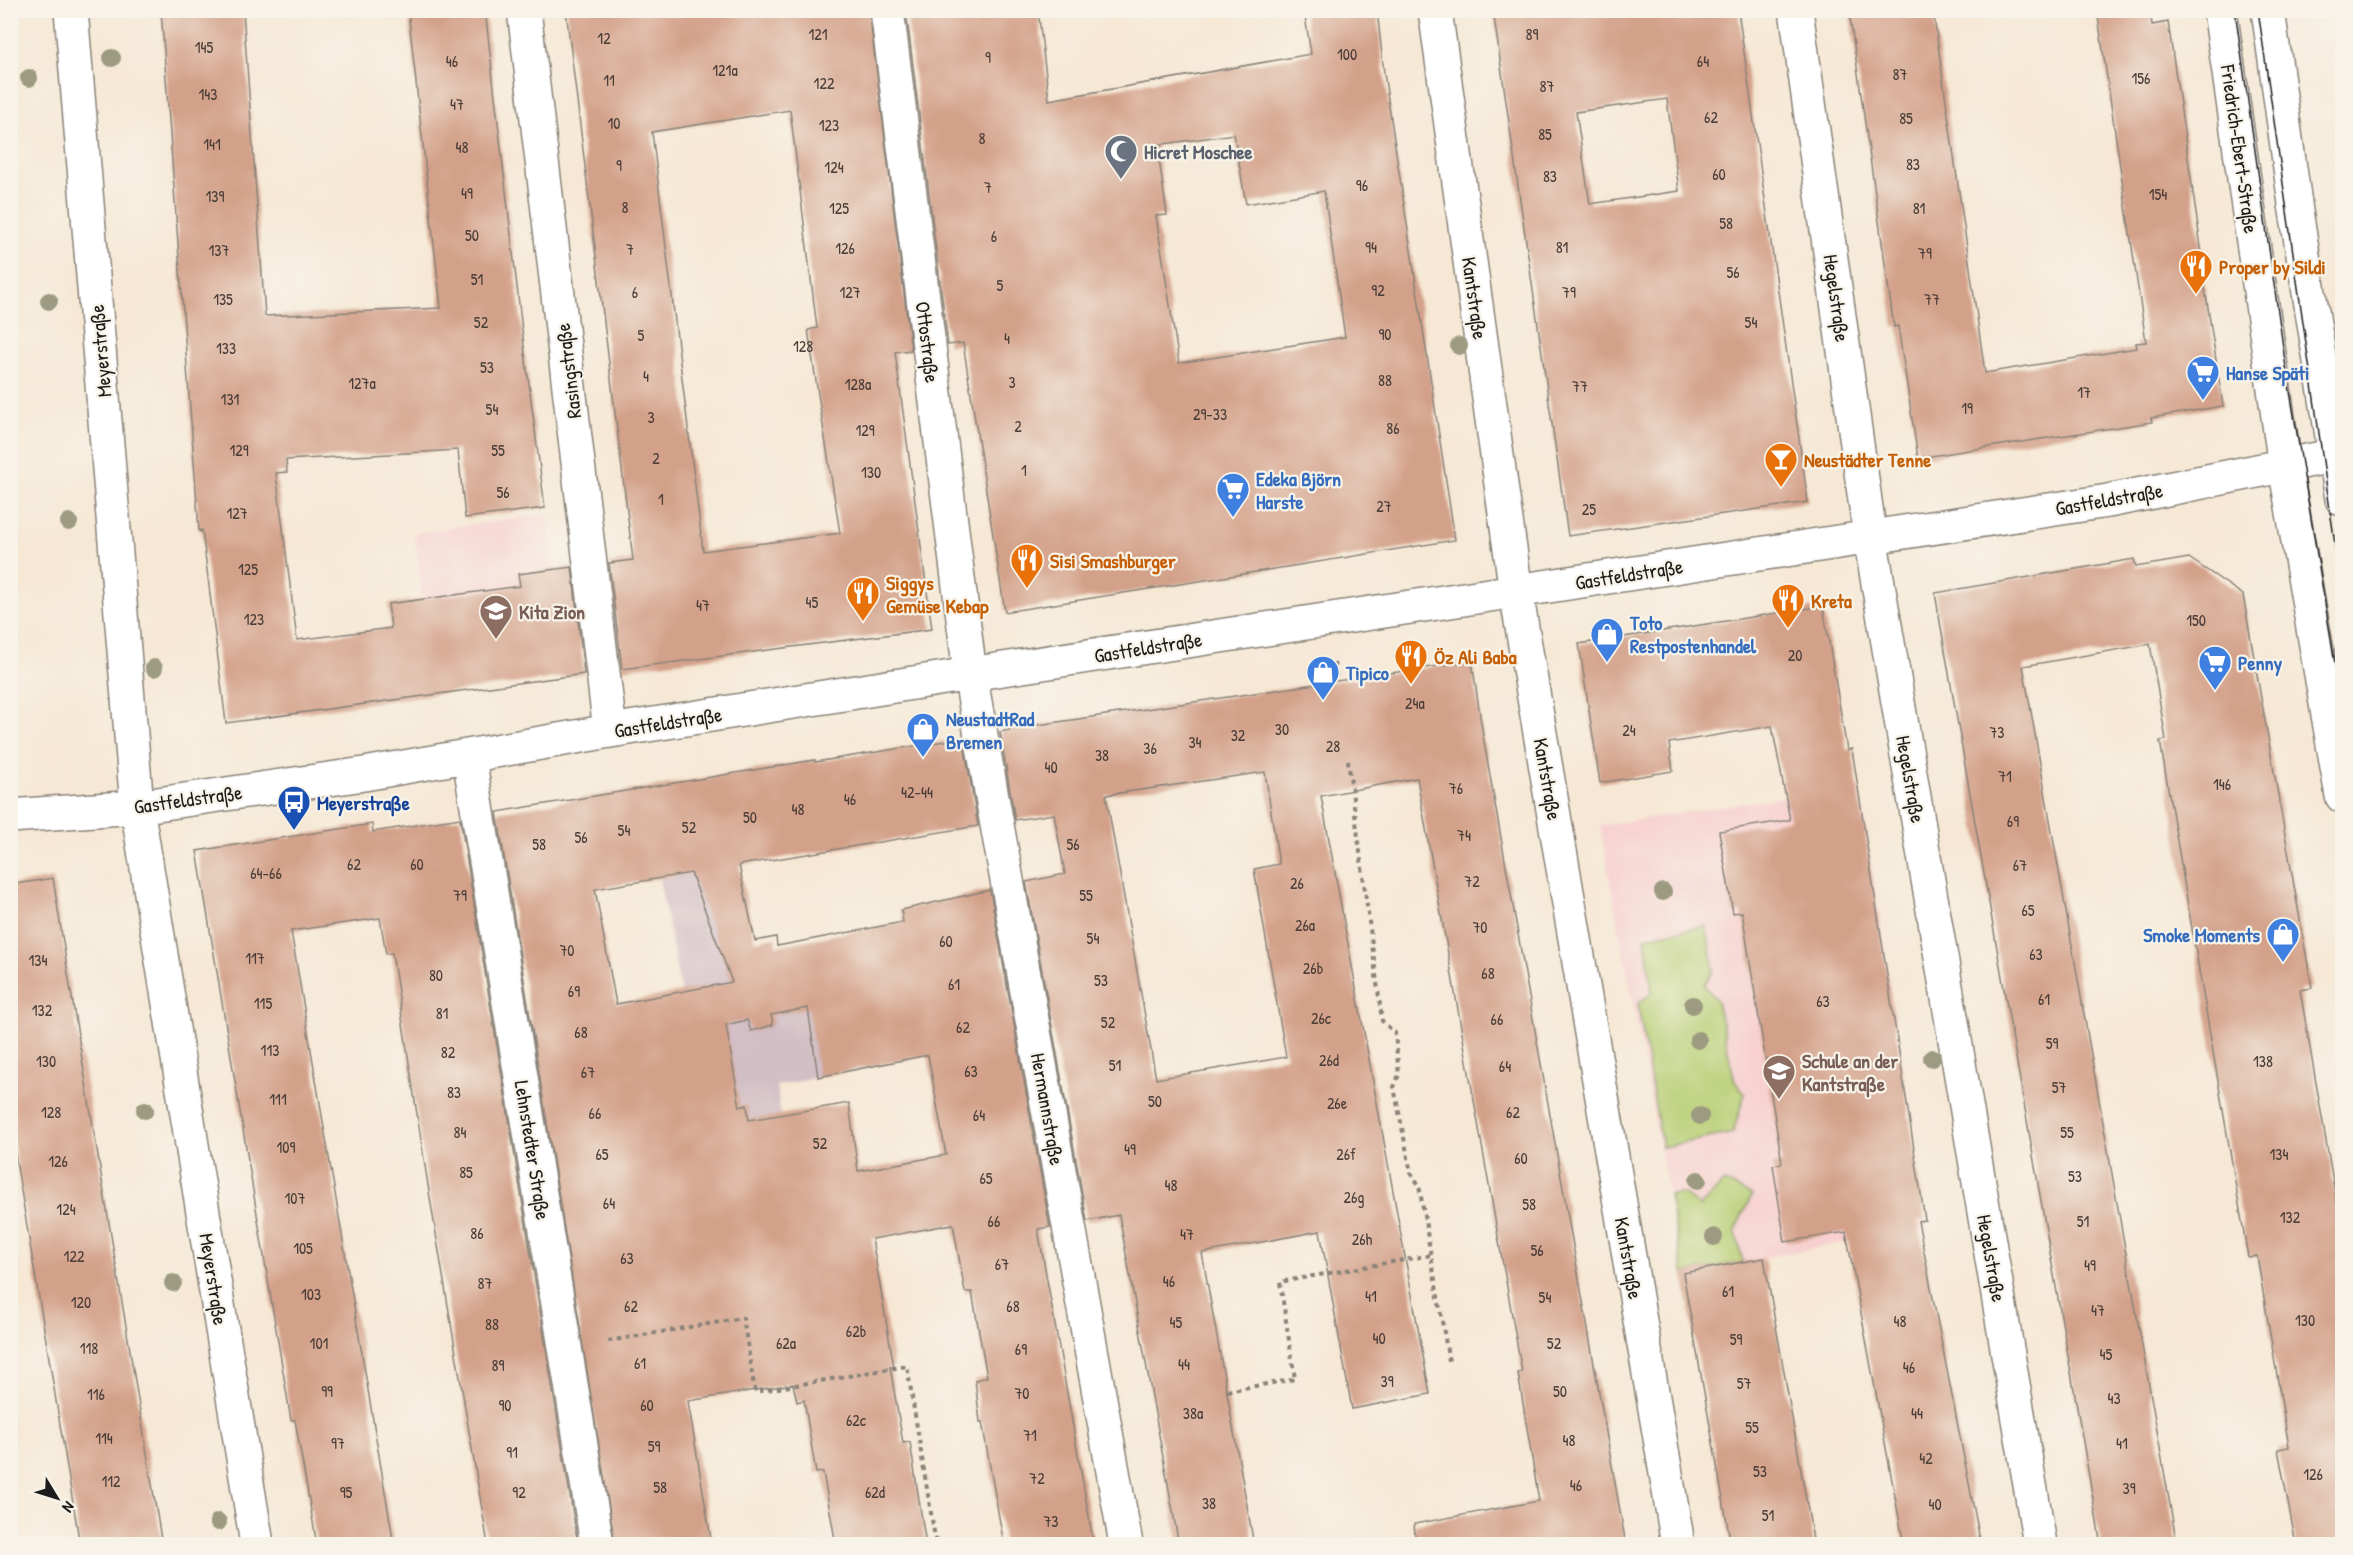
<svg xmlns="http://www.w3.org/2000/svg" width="2353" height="1555" font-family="'Patrick Hand',sans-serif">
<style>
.built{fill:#f7d0cf}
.industrial{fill:#d2bec5}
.green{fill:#b7ce73;stroke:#6a7548;stroke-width:1.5}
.building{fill:#d3a089;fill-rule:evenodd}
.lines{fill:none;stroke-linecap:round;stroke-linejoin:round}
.minor-casing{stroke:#898278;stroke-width:36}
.major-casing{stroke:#898278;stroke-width:36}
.path{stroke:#898278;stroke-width:4;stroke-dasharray:4.5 4.5;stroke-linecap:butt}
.minor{stroke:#fff;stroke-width:33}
.major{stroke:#fff;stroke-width:33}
.tram{stroke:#1c1c1c;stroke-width:1.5}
.tree{fill:#9c9a80}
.labels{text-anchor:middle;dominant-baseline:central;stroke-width:4.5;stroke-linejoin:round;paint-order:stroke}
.number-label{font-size:16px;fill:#4a3d37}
.street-label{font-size:20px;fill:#1c1c1c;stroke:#f7f3e8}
.worship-label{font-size:20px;font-weight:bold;fill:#5b616d;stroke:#f7f3e8;text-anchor:start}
.food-label{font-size:20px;font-weight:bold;fill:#c56008;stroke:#f7f3e8;text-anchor:start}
.shop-label{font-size:20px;font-weight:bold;fill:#366cbe;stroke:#f7f3e8;text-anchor:start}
.education-label{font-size:20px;font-weight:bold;fill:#785e54;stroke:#f7f3e8;text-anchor:start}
.transit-label{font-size:20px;font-weight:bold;fill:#164399;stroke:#f7f3e8;text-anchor:start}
</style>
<rect width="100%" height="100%" fill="#f7f3e8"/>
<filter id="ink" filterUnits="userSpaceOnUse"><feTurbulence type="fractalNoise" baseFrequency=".0167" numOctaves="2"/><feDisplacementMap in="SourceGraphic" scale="12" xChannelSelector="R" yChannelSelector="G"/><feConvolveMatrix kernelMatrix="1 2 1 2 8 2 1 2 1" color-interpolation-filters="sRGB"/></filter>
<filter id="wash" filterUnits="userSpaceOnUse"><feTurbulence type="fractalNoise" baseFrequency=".008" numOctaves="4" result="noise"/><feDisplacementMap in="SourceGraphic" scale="24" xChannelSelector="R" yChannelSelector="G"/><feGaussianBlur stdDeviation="1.35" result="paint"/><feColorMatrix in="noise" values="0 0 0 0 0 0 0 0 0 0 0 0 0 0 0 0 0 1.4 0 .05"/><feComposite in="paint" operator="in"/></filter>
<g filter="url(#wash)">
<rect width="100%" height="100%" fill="#f6e8d5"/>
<path class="built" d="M547 514 568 676 435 694 414 533Z
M1859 785 1926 1227 1683 1273 1600 826Z"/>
<path class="industrial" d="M693 873 715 935 752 928 755 941 776 937 777 946 849 932 872 1066 776 1086 792 1182 885 1166 898 1234 723 1264 681 992 659 879Z"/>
<path class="green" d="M1706 926 1714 970 1704 985 1717 1001 1735 1082 1745 1093 1733 1133 1662 1147 1638 1004 1652 992 1645 937Z
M1724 1182 1752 1195 1735 1230 1743 1262 1683 1273 1669 1195 1684 1194 1700 1207Z"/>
<g id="blocks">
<path class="building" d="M161 10H243L265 316 441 308 408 10H485L522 330 545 508 465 518 458 450 286 460 287 472 276 473 297 640 391 628 388 604 520 586 518 574 572 567 584 674 226 723 202 530 199 531Z
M566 10H869L911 350 895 352 932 629 622 669 609 563 633 560ZM790 110 817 328 808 330 840 533 703 551 652 132Z
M906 10H1038L1049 100 1311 54 1304 10H1377L1384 73 1455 540 1005 612 963 343 948 345ZM1234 134 1246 204 1324 191 1345 337 1179 363 1156 216 1167 215 1157 145Z
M1493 10H1738L1808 502 1568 536ZM1667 99 1679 191 1590 204 1576 112Z
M1849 10H1933L1985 373 2137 348 2136 343 2146 342 2097 10H2150L2152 25 2168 22 2203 261 2201 262 2223 406 2151 418 2152 422 1918 458 1898 326 1894 327Z
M2189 558 2243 595 2312 988 2300 990 2343 1239V1545H2296L2278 1449 2289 1447 2257 1256 2248 1257 2160 741 2166 740 2150 644 2023 666 2177 1545H2101L1935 593 2134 559 2136 567Z
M1823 606 1847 750 1852 749 1879 923 1925 1220 1918 1221 1981 1545H1904L1846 1232 1785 1242 1773 1165 1782 1163 1742 912 1733 913 1719 831 1790 820 1772 726 1669 743 1673 771 1600 783 1579 644Z
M1472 661 1483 736 1626 1545H1416L1414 1524 1539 1501 1518 1373 1522 1372 1417 778 1321 796 1430 1394 1352 1409 1320 1231 1202 1253 1254 1545H1179L1119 1215 1087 1221 1026 882 1065 874 1054 814 1015 820 1000 732 1017 728ZM1265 772 1279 864 1254 869 1286 1057 1156 1079 1106 795Z
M963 738 978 826 739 865 755 941 776 937 777 946 903 922 901 910 990 890 1050 1227 1038 1229 1094 1545H1004L982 1422H980L975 1380 987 1377 972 1292H965L953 1224 872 1239 894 1367H890L903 1443 910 1442 926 1545H836L823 1472 816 1473 804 1400 797 1402 793 1384 688 1401 712 1545H615L497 812 815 760V762ZM691 873 732 982 616 1004 595 889ZM808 1008 818 1077 928 1055 946 1155 858 1171 849 1103 749 1120 747 1105 740 1107 726 1025 747 1020 751 1031 773 1025 771 1015Z
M460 818 578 1545H488L430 1198 392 953 386 954 380 918 291 931 394 1545H317L295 1420H291L197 851 372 824 373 832Z
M53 878 69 980 162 1545H80L10 1124V885Z
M1764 1258 1784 1372 1814 1545H1731L1683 1273Z"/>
</g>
</g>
<g filter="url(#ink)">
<use href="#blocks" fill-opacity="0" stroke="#898278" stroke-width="1.5"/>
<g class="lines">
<defs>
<path id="minor" d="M71 10 137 807 257 1544
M524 10 610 731
M887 10 970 674 1126 1544
M1435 10 1516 592 1678 1544
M1796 10 1870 536 2040 1544
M469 757 597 1544
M10 816 137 807 364 774 610 731 970 674 2108 501 2342 454"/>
<path id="major" d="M2220 10 2285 466 2342 796
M2268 10 2296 211 2342 499"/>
</defs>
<use href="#minor" class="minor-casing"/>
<use href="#major" class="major-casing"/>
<path class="path" d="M1334 663 1337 681
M1348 760 1382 1021 1395 1033 1399 1075 1394 1087 1411 1173 1419 1185 1449 1362
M608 1341 743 1318 755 1392 907 1366 936 1544
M1227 1391 1295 1379 1280 1282 1431 1255"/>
<use href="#minor" class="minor"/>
<use href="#major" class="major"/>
<path class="tram" d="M2235 10 2285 361 2342 706
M2258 10 2342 593"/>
</g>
<g class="tree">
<circle cx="112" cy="58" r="9"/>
<circle cx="29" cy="78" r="9"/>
<circle cx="49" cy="301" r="9"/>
<circle cx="1459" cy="346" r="9"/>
<circle cx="69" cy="522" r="9"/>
<circle cx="154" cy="668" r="9"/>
<circle cx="1663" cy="892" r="9"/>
<circle cx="1693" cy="1005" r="9"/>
<circle cx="1698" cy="1040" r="9"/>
<circle cx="1932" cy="1058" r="9"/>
<circle cx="145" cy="1110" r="9"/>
<circle cx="1700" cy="1116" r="9"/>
<circle cx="1698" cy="1180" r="9"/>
<circle cx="1714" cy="1237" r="9"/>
<circle cx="173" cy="1283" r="9"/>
<circle cx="218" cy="1522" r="9"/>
</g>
</g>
<defs>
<symbol id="mosque-pin" viewBox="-11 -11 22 30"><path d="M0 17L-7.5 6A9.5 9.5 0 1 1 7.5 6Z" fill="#6b7280" stroke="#f7f3e8"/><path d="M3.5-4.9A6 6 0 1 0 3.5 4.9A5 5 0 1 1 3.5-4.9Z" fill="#fff"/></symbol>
<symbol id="restaurant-pin" viewBox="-11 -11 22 30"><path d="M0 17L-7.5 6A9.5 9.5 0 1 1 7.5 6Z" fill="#e8710a" stroke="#f7f3e8"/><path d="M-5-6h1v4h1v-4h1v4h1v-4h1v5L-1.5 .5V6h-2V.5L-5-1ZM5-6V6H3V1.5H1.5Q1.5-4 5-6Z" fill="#fff"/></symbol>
<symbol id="supermarket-pin" viewBox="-11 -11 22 30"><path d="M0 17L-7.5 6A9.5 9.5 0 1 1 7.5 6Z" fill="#3f7fe0" stroke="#f7f3e8"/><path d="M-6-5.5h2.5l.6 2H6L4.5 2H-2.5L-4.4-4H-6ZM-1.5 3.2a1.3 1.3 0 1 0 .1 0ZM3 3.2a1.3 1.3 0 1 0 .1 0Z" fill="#fff"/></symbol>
<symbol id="bar-pin" viewBox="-11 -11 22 30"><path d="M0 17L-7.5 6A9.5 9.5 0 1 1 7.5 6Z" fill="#e8710a" stroke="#f7f3e8"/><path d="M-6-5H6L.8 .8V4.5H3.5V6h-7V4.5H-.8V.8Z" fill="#fff"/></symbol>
<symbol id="school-pin" viewBox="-11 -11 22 30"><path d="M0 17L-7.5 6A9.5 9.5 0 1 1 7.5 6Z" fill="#8d6e63" stroke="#f7f3e8"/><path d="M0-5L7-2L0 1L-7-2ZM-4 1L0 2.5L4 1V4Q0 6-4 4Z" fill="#fff"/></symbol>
<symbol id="shop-pin" viewBox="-11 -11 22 30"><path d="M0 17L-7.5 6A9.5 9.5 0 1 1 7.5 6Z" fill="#3f7fe0" stroke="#f7f3e8"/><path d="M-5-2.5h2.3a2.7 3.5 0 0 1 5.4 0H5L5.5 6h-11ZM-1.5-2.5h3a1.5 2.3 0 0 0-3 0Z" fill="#fff"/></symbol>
<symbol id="bus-pin" viewBox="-11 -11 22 30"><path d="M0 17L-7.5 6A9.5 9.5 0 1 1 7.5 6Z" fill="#1a4fb4" stroke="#f7f3e8"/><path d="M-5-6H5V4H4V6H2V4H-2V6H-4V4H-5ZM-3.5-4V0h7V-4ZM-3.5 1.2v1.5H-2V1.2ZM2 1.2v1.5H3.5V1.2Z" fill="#fff"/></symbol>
</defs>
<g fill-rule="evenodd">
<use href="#mosque-pin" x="1102" y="132" width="38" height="52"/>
<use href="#restaurant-pin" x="2177" y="247" width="38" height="52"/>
<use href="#supermarket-pin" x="2184" y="353" width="38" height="52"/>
<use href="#bar-pin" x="1762" y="440" width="38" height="52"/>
<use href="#supermarket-pin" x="1214" y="470" width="38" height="52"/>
<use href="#restaurant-pin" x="1008" y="541" width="38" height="52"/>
<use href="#restaurant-pin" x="844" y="574" width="38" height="52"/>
<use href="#restaurant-pin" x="1769" y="581" width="38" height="52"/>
<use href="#school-pin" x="477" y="592" width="38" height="52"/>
<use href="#shop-pin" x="1588" y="615" width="38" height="52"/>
<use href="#restaurant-pin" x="1392" y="637" width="38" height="52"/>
<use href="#supermarket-pin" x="2196" y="643" width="38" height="52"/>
<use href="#shop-pin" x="1304" y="653" width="38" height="52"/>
<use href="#shop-pin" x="904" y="710" width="38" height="52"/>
<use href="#bus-pin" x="275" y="783" width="38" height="52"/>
<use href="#shop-pin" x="2264" y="915" width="38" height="52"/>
<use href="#school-pin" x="1760" y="1052" width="38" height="52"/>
</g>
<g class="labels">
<g class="number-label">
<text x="818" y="34">121</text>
<text x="1532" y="34">89</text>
<text x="604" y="38">12</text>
<text x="204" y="47">145</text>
<text x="1347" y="54">100</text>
<text x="988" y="57">9</text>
<text x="452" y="61">46</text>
<text x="1703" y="61">64</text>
<text x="725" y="70">121a</text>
<text x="1900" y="74">87</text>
<text x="2141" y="78">156</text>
<text x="609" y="80">11</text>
<text x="824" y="83">122</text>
<text x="1547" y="86">87</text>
<text x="208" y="94">143</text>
<text x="457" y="104">47</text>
<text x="1711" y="117">62</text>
<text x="1906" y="118">85</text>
<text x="614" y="123">10</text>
<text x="829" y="125">123</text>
<text x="1545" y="134">85</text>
<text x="982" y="138">8</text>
<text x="212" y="144">141</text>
<text x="462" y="147">48</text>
<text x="1913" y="164">83</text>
<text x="619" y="165">9</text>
<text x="834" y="167">124</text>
<text x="1719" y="174">60</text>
<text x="1550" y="176">83</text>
<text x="1362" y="185">96</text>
<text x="988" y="187">7</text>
<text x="467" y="193">49</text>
<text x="2158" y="194">154</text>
<text x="215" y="196">139</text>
<text x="625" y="207">8</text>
<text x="839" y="208">125</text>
<text x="1919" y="208">81</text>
<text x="1726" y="223">58</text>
<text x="472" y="235">50</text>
<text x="994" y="236">6</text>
<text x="1371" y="247">94</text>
<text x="1562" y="247">81</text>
<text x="845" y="248">126</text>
<text x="630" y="249">7</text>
<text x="219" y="250">137</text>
<text x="1925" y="253">79</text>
<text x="1733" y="272">56</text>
<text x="477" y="279">51</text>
<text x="1000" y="285">5</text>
<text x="1378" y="290">92</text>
<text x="635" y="292">6</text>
<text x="850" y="292">127</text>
<text x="1569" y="292">79</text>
<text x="223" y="299">135</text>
<text x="1932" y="299">77</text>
<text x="481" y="322">52</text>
<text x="1751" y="322">54</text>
<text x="1385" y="334">90</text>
<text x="641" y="335">5</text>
<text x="1007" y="338">4</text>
<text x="803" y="346">128</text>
<text x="226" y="348">133</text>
<text x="487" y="367">53</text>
<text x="646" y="376">4</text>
<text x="1385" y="380">88</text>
<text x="1012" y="382">3</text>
<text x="362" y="383">127a</text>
<text x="858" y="384">128a</text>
<text x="1580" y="386">77</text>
<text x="2084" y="392">17</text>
<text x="230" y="399">131</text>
<text x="1967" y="408">19</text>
<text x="492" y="409">54</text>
<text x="1210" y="414">29-33</text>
<text x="651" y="417">3</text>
<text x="1018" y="426">2</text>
<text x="1393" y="428">86</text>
<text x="865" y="430">129</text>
<text x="239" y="450">129</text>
<text x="498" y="450">55</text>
<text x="656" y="458">2</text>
<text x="1024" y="470">1</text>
<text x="871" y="472">130</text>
<text x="503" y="492">56</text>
<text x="661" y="499">1</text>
<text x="1384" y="506">27</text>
<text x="1589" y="509">25</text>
<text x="237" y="513">127</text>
<text x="248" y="569">125</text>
<text x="812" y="602">45</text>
<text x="703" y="605">47</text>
<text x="254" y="619">123</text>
<text x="2196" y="620">150</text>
<text x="1795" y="655">20</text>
<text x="1415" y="703">24a</text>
<text x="1282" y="729">30</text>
<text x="1629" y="730">24</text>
<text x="1997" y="732">73</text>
<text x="1238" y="735">32</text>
<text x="1195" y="742">34</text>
<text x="1333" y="746">28</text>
<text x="1150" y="748">36</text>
<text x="1102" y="755">38</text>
<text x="1051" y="767">40</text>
<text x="2005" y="776">71</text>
<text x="2222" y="784">146</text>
<text x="1456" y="788">76</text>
<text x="917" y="792">42-44</text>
<text x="850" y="799">46</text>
<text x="798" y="809">48</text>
<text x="750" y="817">50</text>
<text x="2013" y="821">69</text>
<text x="689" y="827">52</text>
<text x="624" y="830">54</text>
<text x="1464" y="835">74</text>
<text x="581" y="837">56</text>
<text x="539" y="844">58</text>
<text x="1073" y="844">56</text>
<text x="354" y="864">62</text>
<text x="417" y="864">60</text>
<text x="2020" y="865">67</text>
<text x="266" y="873">64-66</text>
<text x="1472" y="881">72</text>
<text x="1297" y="883">26</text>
<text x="460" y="895">79</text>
<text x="1086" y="895">55</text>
<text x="2028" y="910">65</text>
<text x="1305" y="925">26a</text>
<text x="1480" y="927">70</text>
<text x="1093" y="938">54</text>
<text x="946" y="941">60</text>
<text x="567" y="950">70</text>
<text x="2036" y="954">63</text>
<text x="255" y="958">117</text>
<text x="38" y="960">134</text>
<text x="1313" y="968">26b</text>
<text x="1488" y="973">68</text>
<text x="436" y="975">80</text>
<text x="1101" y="980">53</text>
<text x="954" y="984">61</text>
<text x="574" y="991">69</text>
<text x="2044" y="999">61</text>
<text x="1823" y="1001">63</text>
<text x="263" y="1003">115</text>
<text x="42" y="1010">132</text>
<text x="442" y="1013">81</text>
<text x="1321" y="1018">26c</text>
<text x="1497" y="1019">66</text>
<text x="1108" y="1022">52</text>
<text x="963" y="1027">62</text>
<text x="581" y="1032">68</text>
<text x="2052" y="1043">59</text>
<text x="270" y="1050">113</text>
<text x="448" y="1052">82</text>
<text x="1329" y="1060">26d</text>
<text x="46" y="1061">130</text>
<text x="2263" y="1061">138</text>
<text x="1115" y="1065">51</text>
<text x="1505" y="1066">64</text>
<text x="971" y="1071">63</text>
<text x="588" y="1072">67</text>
<text x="2059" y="1087">57</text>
<text x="454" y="1092">83</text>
<text x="278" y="1099">111</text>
<text x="1155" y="1101">50</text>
<text x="1337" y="1103">26e</text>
<text x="51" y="1112">128</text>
<text x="1513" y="1112">62</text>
<text x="595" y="1113">66</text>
<text x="979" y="1115">64</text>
<text x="460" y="1132">84</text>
<text x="2067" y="1132">55</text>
<text x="820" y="1143">52</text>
<text x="286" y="1147">109</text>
<text x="1130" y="1149">49</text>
<text x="602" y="1154">65</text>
<text x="1346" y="1154">26f</text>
<text x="2279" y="1154">134</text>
<text x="1521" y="1158">60</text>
<text x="58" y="1161">126</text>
<text x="466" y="1172">85</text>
<text x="2075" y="1176">53</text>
<text x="986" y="1178">65</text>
<text x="1171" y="1185">48</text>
<text x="1354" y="1197">26g</text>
<text x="295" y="1198">107</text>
<text x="609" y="1203">64</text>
<text x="1529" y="1204">58</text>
<text x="66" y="1209">124</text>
<text x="2290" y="1217">132</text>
<text x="994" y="1221">66</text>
<text x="2083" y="1221">51</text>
<text x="477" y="1233">86</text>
<text x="1187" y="1234">47</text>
<text x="1362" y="1239">26h</text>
<text x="303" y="1248">105</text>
<text x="1537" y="1250">56</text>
<text x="74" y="1256">122</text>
<text x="627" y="1258">63</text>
<text x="1002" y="1264">67</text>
<text x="2090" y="1265">49</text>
<text x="1169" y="1281">46</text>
<text x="485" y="1283">87</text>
<text x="1728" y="1291">61</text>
<text x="311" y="1294">103</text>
<text x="1371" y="1296">41</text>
<text x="1545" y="1297">54</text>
<text x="81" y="1302">120</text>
<text x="631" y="1306">62</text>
<text x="1013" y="1306">68</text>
<text x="2098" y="1310">47</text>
<text x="2305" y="1320">130</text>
<text x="1900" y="1321">48</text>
<text x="1176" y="1322">45</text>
<text x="492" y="1324">88</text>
<text x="856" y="1331">62b</text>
<text x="1379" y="1338">40</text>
<text x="1736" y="1339">59</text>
<text x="319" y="1343">101</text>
<text x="786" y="1343">62a</text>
<text x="1554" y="1343">52</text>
<text x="89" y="1348">118</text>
<text x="1021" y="1349">69</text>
<text x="2106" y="1354">45</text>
<text x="640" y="1363">61</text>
<text x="1184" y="1364">44</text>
<text x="498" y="1365">89</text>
<text x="1909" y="1367">46</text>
<text x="1387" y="1381">39</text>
<text x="1744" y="1383">57</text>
<text x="327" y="1391">99</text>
<text x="1560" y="1391">50</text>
<text x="1022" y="1393">70</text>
<text x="96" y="1394">116</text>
<text x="2114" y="1398">43</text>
<text x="505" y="1405">90</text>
<text x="647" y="1405">60</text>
<text x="1193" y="1413">38a</text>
<text x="1917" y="1413">44</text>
<text x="856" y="1420">62c</text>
<text x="1752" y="1427">55</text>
<text x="1030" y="1435">71</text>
<text x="104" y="1438">114</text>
<text x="1569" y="1440">48</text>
<text x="338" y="1443">97</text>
<text x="2122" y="1443">41</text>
<text x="654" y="1446">59</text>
<text x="512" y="1452">91</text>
<text x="1926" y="1458">42</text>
<text x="1760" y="1471">53</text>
<text x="2313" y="1474">126</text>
<text x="1037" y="1478">72</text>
<text x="111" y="1481">112</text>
<text x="1576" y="1485">46</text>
<text x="660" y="1487">58</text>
<text x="2129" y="1488">39</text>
<text x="346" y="1492">95</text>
<text x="519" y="1492">92</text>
<text x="875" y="1492">62d</text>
<text x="1209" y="1503">38</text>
<text x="1935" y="1504">40</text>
<text x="1768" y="1515">51</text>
<text x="1051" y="1521">73</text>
</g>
<g class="street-label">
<text transform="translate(2240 149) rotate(82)">Friedrich-Ebert-Straße</text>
<text transform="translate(1475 298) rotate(82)">Kantstraße</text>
<text transform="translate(1837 298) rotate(82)">Hegelstraße</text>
<text transform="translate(928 342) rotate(83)">Ottostraße</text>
<text transform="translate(100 351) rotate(-95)">Meyerstraße</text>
<text transform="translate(568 371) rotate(-97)">Rasingstraße</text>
<text transform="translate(2109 499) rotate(-10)">Gastfeldstraße</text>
<text transform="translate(1629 574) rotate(-9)">Gastfeldstraße</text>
<text transform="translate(1148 647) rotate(-9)">Gastfeldstraße</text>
<text transform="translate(668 722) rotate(-9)">Gastfeldstraße</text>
<text transform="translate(1548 779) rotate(80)">Kantstraße</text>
<text transform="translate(1911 779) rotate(80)">Hegelstraße</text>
<text transform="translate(188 799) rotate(-8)">Gastfeldstraße</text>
<text transform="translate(1048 1109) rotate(80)">Hermannstraße</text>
<text transform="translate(533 1150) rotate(81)">Lehnstedter Straße</text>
<text transform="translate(1629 1258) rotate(80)">Kantstraße</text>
<text transform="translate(1992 1258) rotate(80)">Hegelstraße</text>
<text transform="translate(214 1279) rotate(81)">Meyerstraße</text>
</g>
<g class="worship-label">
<text x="1144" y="151">Hicret Moschee</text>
</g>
<g class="food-label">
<text x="2219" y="266">Proper by Sildi</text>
<text x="1804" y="459">Neustädter Tenne</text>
<text x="1050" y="560">Sisi Smashburger</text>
<text x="886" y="582">Siggys<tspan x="886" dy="23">Gemüse Kebap</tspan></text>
<text x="1811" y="600">Kreta</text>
<text x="1434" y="656">Öz Ali Baba</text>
</g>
<g class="shop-label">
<text x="2226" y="372">Hanse Späti</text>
<text x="1256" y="478">Edeka Björn<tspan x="1256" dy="23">Harste</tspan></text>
<text x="1630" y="622">Toto<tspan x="1630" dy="23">Restpostenhandel</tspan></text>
<text x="2238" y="662">Penny</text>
<text x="1346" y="672">Tipico</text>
<text x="946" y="718">NeustadtRad<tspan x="946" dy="23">Bremen</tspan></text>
<text x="2260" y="934" text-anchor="end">Smoke Moments</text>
</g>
<g class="education-label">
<text x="519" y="611">Kita Zion</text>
<text x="1802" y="1060">Schule an der<tspan x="1802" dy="23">Kantstraße</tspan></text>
</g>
<g class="transit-label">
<text x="317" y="802">Meyerstraße</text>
</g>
</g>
<rect width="2353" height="1555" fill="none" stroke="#f7f3e8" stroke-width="36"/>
<g transform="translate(57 1498) rotate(128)" stroke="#f7f3e8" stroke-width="4.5" paint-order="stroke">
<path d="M0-4.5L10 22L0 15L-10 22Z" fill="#1c1c1c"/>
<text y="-9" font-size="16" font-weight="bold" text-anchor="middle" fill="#1c1c1c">N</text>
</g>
</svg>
